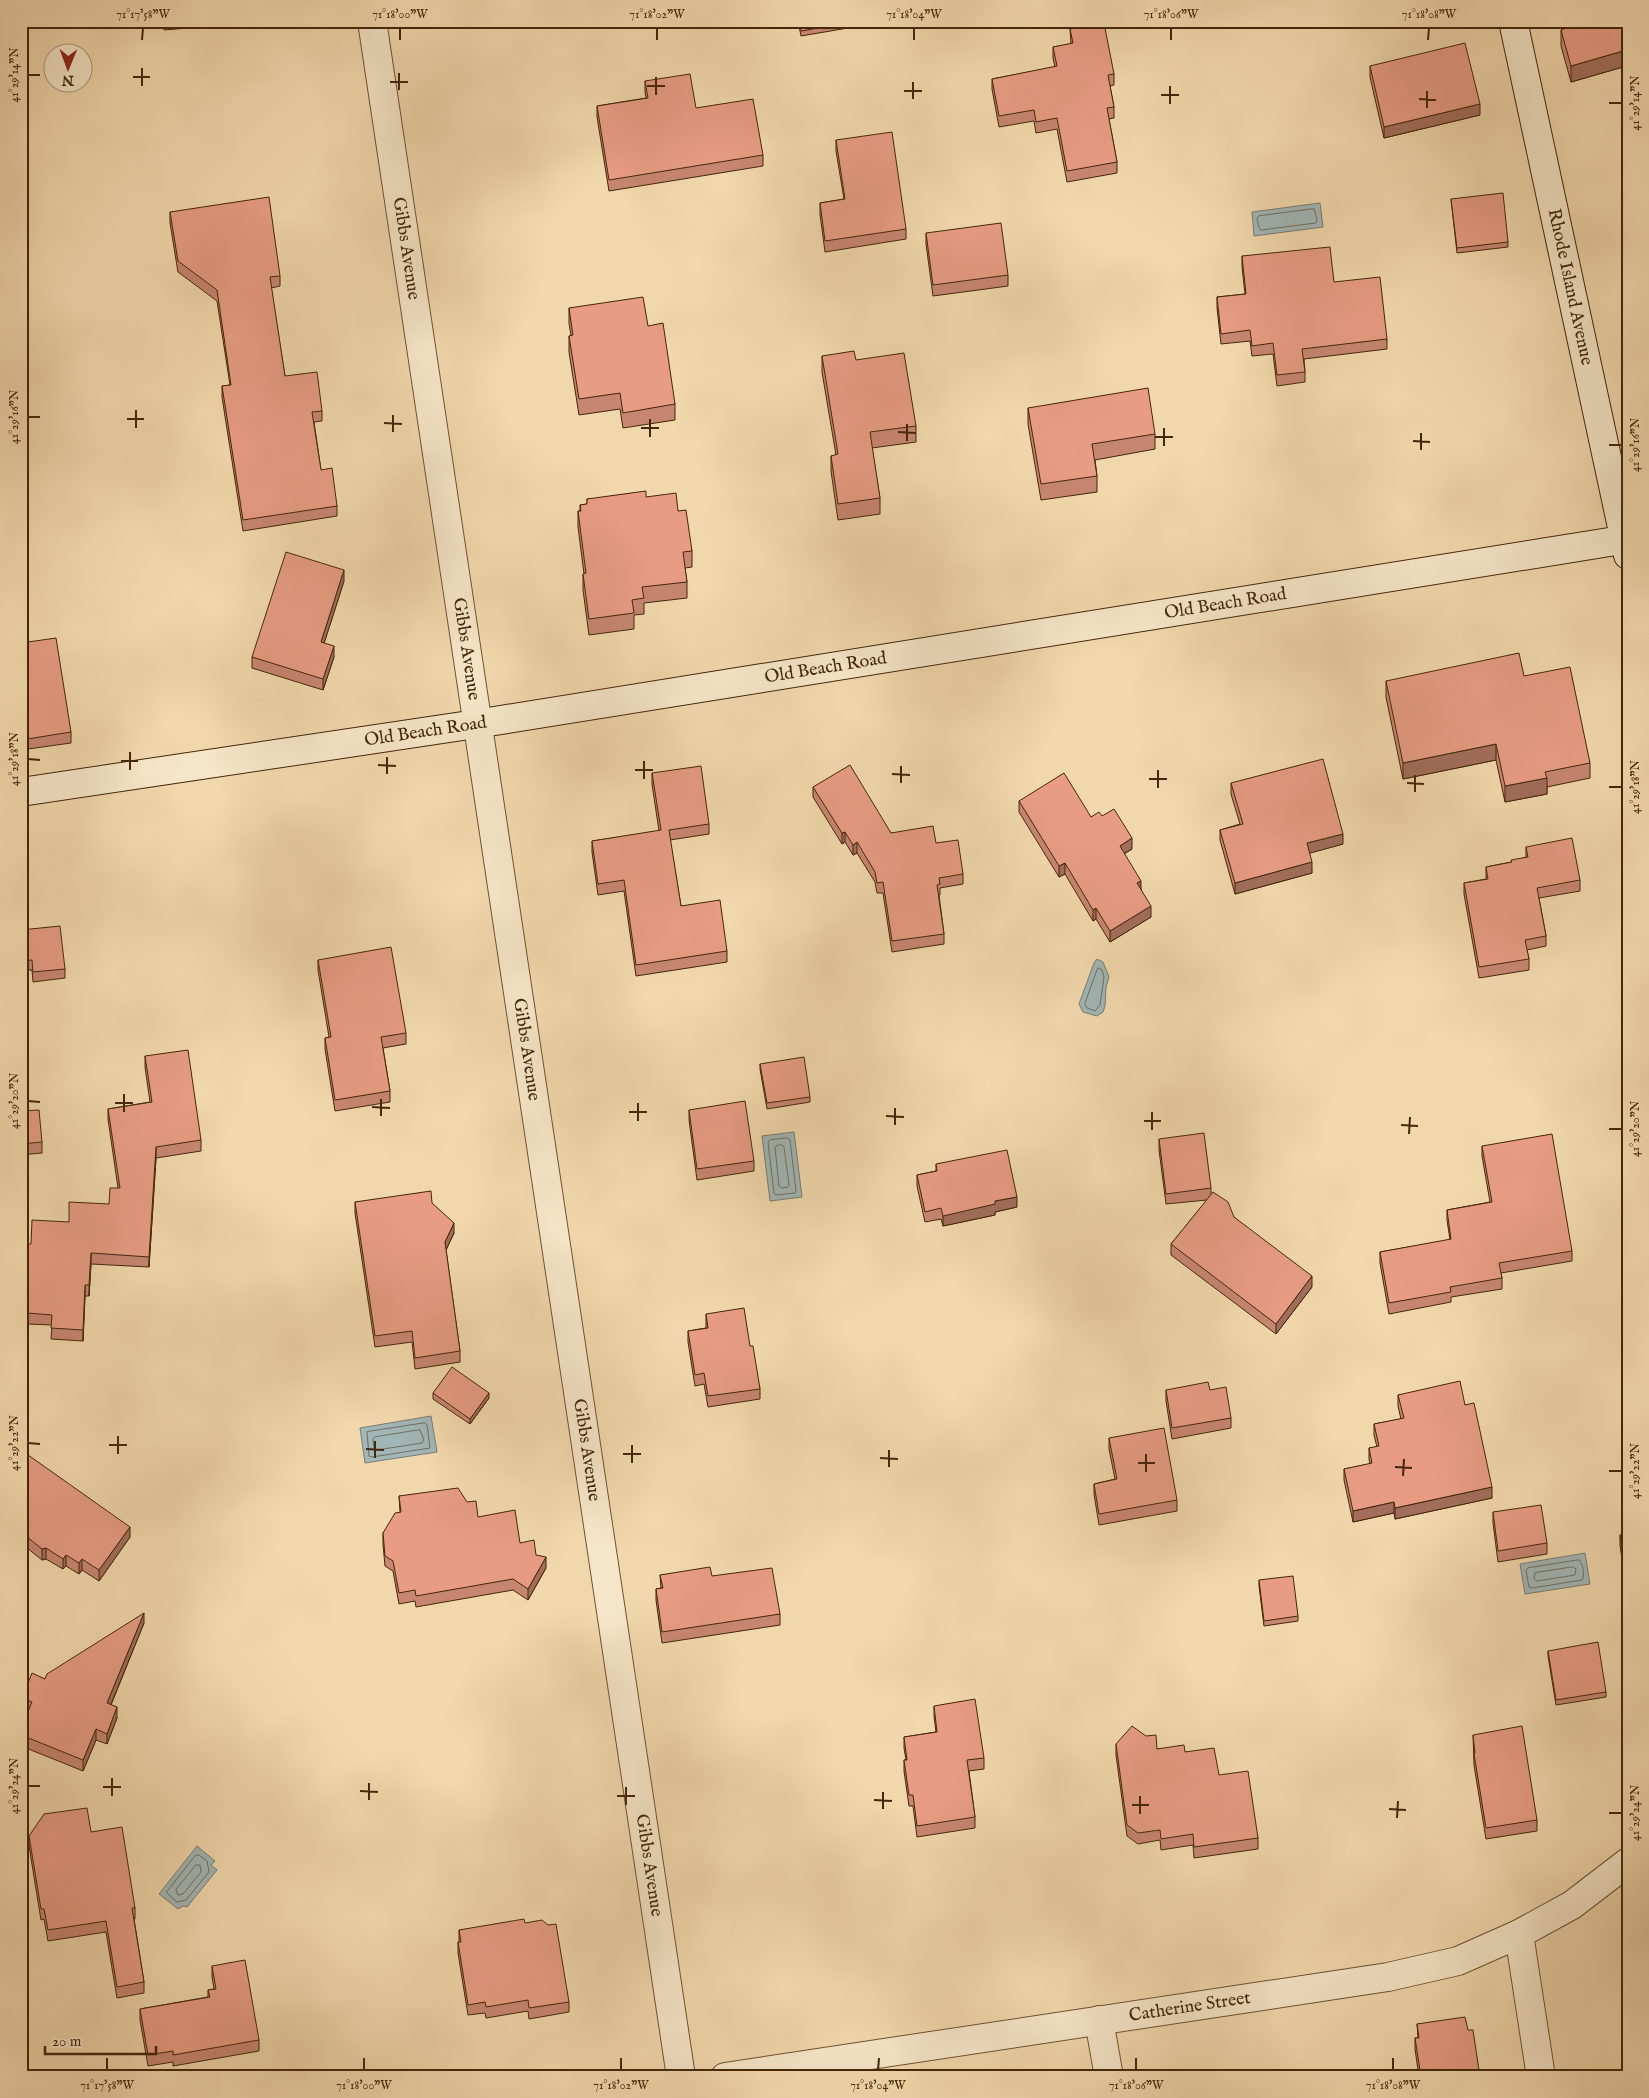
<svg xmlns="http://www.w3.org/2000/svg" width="1649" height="2098" font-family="'IM FELL English',serif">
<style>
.water{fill:#a1b6b6;stroke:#7b7c72}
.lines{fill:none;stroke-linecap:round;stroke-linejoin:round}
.shore{stroke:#726e60;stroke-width:1}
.street-casing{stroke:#6e5233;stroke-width:30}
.secondary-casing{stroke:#43260b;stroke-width:30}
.street{stroke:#f6e6c9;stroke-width:28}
.secondary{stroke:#f6e6c9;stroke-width:28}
.wall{fill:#c78671;stroke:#43260b}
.shaded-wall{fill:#a26d5c;stroke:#43260b}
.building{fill:#e79c83;stroke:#43260b}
.ticks{fill:none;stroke:#43260b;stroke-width:2}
.labels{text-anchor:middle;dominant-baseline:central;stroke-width:4;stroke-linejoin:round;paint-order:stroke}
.street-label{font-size:18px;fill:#43260b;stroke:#f6e6c9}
.neatline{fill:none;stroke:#43260b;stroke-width:2}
.ticks-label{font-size:12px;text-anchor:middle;fill:#43260b}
</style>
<rect width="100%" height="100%" fill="#f1d8ac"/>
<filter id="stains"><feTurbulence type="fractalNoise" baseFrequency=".004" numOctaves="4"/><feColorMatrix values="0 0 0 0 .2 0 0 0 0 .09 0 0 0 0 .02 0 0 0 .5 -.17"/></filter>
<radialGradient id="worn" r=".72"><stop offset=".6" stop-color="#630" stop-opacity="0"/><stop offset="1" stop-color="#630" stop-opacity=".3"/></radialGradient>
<path class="water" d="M1320 203 1323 227 1254 236 1252 212Z
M1097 959 1103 962 1109 977 1106 987 1105 1006 1103 1012 1097 1016 1083 1012 1079 1004 1094 963Z
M794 1132 802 1197 770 1201 762 1136Z
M431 1416 437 1452 365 1463 360 1428Z
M1585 1553 1590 1584 1525 1594 1520 1564Z
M197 1846 215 1861 211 1865 217 1870 187 1907 183 1906 178 1909 159 1894Z"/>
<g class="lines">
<path class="shore" d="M1314 209 1317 220 1316 223 1261 230 1259 228 1257 218 1259 216Z
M1098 968 1102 970 1104 977 1100 1005 1095 1011 1087 1008 1085 1004Z
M787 1138 790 1140 796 1191 795 1193 776 1195 774 1193 768 1142 770 1140Z
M782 1145 784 1147 789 1185 788 1187 782 1188 779 1186 775 1148 776 1146Z
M425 1423 427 1425 430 1448 372 1457 369 1456 367 1432Z
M420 1430 424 1440 422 1443 377 1450 374 1448 373 1439 375 1437Z
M1579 1560C1583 1563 1585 1575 1582 1580L1532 1588 1529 1587 1526 1570 1528 1568Z
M1573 1567 1576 1569 1575 1575 1537 1581 1534 1579 1535 1573Z
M196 1855H199L207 1861 209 1872 186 1900 177 1902 168 1894 167 1892Z
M196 1865H200L201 1872 183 1894 178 1895 176 1890Z"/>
<defs>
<g id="street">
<path id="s1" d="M372 21 681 2077"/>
<path d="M1519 1934 1541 2077"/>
<path d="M1099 2020 1109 2077"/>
<path id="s2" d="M725 2077 1388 1977 1458 1961 1519 1934 1572 1905 1628 1862"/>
</g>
<g id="secondary">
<path id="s3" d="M1513 21 1628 555"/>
<path id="s4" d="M21 792 476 724 1628 539"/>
</g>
</defs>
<use href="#street" class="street-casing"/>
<use href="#secondary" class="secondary-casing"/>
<use href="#street" class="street"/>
<use href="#secondary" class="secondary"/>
</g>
<path class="wall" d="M163 21H226V25L164 30Z
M798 21H854V27L801 36Z
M1569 21H1628L1625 75 1623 67 1571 82 1561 46V30L1569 27Z
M1070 29 1114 74V85L1110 86 1114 107V118L1109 119 1117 162V173L1067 182 1057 129 1036 133 1034 121 999 127 992 89V79L1055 67 1053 58V47L1071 44Z
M1370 66 1480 115 1384 138 1370 77Z
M645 81 763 155V166L609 191 597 117V106L646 98 645 92Z
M836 140 906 229V239L825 252 820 214V203L844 199 836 151Z
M1451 199 1508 242V247L1457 253Z
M170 212 280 276V286L271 288 285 376 322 411V421L314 422 321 470 337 506V516L243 531 222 397V386L230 385 217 301 178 272 170 223Z
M926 233 1008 275V286L933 296 926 244Z
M1242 256 1334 282 1387 339V349L1304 359 1305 372V382L1277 386 1273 354 1252 356 1250 341 1221 344 1217 308V297L1245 294 1242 267Z
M569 308 648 326 675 404V420L623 428 620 409 579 415 569 352V336H571L569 323Z
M822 356 856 360 916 426V442L872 448 880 498V514L838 520 831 471V456L836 455 822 372Z
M1028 408 1155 434V449L1095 460 1097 476V492L1041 500 1028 424Z
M646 497 678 511 692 551V567L685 568 687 582V598L644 603V614L634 615V629L589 635 583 590V574H584L578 527V511H580V505L587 504V499Z
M344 581 324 643 334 657 323 690 252 668V657Z
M21 643 71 732V743L21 750Z
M1524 676 1590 763V778L1547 787V794L1505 802 1496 760 1403 779 1386 697V681Z
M652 773 709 824V834L670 840 681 906 727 951V962L636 976 624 891 598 895 592 852V841L659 831 652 784Z
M1231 783 1343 844 1309 853 1312 873 1235 894 1220 840V830L1240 824 1231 794Z
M813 787 891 833 936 843 963 874V884L940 888V895H939L944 934V944L892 952 883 893H877L875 882 857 853 853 855 845 842 842 844 813 797Z
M1019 801 1091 817 1102 816 1132 849 1124 854 1141 889 1151 917 1110 942 1096 919 1093 921 1065 874 1059 877 1019 812Z
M1526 847 1580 880V891L1539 898 1546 936V946L1527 950 1529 959V970L1479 978 1464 894V883L1486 879V867L1511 862 1526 857Z
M21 930 65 969V978L33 982 32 970 21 971Z
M318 960 406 1033V1044L383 1048 390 1091V1102L335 1111 325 1049V1038L329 1037 318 970Z
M145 1056 201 1140V1151L156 1158 149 1267 91 1264 89 1296H85L83 1341 51 1339 52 1325 27 1324V1301H25V1290L31 1244 69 1222 109 1204 118 1188 108 1119V1109L150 1102 145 1067Z
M760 1064 810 1097V1102L767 1109 760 1069Z
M689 1110 754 1161V1171L697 1180 689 1120Z
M21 1111 42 1142V1153L21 1155Z
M1159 1139 1211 1188V1194L1234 1217 1312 1287 1276 1334 1171 1255V1244L1207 1200 1166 1204 1159 1150Z
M1482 1146 1572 1251V1261L1501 1273 1502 1278V1289L1451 1297V1302L1389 1314 1380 1263V1252L1450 1240 1447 1220V1210L1490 1202 1482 1156Z
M936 1164 1017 1207 995 1212V1215L943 1226 941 1219 925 1222 917 1186V1175L936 1171Z
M355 1202 432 1203 454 1233 446 1250 460 1351V1362L415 1369 412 1342 375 1347 355 1213Z
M706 1314 750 1346 760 1389V1399L708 1407 704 1384 695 1386 688 1342V1331L706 1328Z
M1166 1390 1231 1418V1428L1172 1439 1166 1401Z
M433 1393 489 1398 470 1424 433 1399Z
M1398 1395 1465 1405 1492 1498 1395 1519 1394 1513 1353 1522 1344 1480V1469L1370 1464 1369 1459V1448L1377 1447 1374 1435V1424L1401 1419 1398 1406Z
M1109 1438 1177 1500V1511L1099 1525 1094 1494V1484L1115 1479 1109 1449Z
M21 1450 130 1537 99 1581 82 1570 79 1574 66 1566 63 1569 46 1559 42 1560 21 1543Z
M399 1496 467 1502 478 1517 520 1543 536 1555 546 1568 528 1600 513 1590 416 1607 415 1601 399 1604 393 1571 385 1566 383 1544V1533L400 1512Z
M1493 1512 1547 1543V1554L1498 1562 1493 1523Z
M1628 1533V1593L1627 1594 1620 1545V1535Z
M660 1575 780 1614V1625L662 1643 656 1600V1589L661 1588Z
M1259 1580 1298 1616V1621L1264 1626 1259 1586Z
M144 1623 111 1705 117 1718 107 1744 96 1740 83 1771 21 1746V1728L28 1711 22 1708V1698L45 1679Z
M1548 1651 1606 1692V1697L1556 1705 1548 1656Z
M934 1706 984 1758V1769L969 1771 975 1817V1828L917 1837 913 1806H909L904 1771V1760H906L904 1748V1737L936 1732 934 1716Z
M1473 1735 1537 1820V1831L1486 1839 1474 1765Z
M1116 1744 1185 1752 1219 1775 1258 1838V1849L1194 1858 1193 1845 1161 1850 1160 1840 1138 1844 1127 1836 1116 1755Z
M91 1832 135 1908V1919H134L144 1982V1993L117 1998 106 1932 48 1941 44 1919 41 1920 29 1846V1836Z
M525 1923 569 2002V2012L529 2019 528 2011 486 2018 485 2013 468 2015 458 1953V1942H459V1930Z
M212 1966 259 2040V2051L173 2066V2062L148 2066 140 2020V2009L208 1997V1990L214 1989 212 1977Z
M1417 2024 1468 2030 1480 2077H1419L1415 2049V2038H1418Z"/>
<path class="shaded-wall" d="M1623 51V67L1571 82V66Z
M1628 58V74L1625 75V59Z
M1480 104V115L1384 138V127Z
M344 570V581L321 653V642Z
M334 646V657L323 690V679Z
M1496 744V760L1403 779V763Z
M1547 778V794L1505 802V786Z
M845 832V842L842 844V833Z
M1343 834V844L1307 854V843Z
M1132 838V849L1120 856V846Z
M857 842V853L853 855V845Z
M1312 862V873L1235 894V883Z
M1065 863V874L1059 877V866Z
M1141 881V892L1137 883Z
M1151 906V917L1110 942V931Z
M1096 908V919L1093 921V910Z
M156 1147V1158L149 1267V1257Z
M1017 1197V1207L995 1212V1215L943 1226V1216L995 1201Z
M454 1223V1233L445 1252V1242Z
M91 1253V1264L89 1296V1285Z
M1312 1276V1287L1276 1334V1324Z
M85 1285V1296L83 1341V1330Z
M489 1393V1398L470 1424V1419Z
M1492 1487V1498L1395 1519V1508Z
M1394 1502V1513L1353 1522V1511Z
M130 1527V1537L99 1581V1570Z
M46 1548V1559L42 1560V1549Z
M66 1555V1566L63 1569V1559Z
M546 1557V1568L528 1600V1589Z
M82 1559V1570L79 1574V1563Z
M144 1613V1623L107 1714V1703Z
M117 1707V1718L107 1744V1734Z
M96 1729V1740L83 1771V1760Z"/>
<path class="building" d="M799 21H854V22L801 31Z
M1570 21H1628V58L1625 59 1623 51 1571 66 1561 30 1572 26Z
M1104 23 1114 74 1108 75 1114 107 1107 108 1117 162 1067 171 1057 118 1036 122 1034 110 999 116 992 79 1057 66 1053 47 1073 43 1070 29Z
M1465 43 1480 104 1384 127 1370 66Z
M690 74 696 108 753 99 763 155 609 180 597 106 648 98 645 81Z
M892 132 906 229 825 241 820 203 845 199 836 140Z
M1503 193 1508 242 1457 248 1451 199Z
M269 197 280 276 270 277 285 376 317 372 322 411 312 412 321 470 332 468 337 506 243 520 222 386 231 385 217 290 178 261 170 212Z
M1001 223 1008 275 933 285 926 233Z
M1330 247 1334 282 1380 277 1387 339 1302 349 1305 372 1277 375 1273 343 1252 346 1250 330 1221 334 1217 297 1246 294 1242 256Z
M643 297 648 326 663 323 675 404 623 413 620 393 579 399 569 336 573 335 569 308Z
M854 351 856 360 904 353 916 426 870 432 880 498 838 504 831 456 838 454 822 356Z
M1148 388 1155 434 1092 444 1097 476 1041 484 1028 408Z
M646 491V497L676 493 678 511 686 510 692 551 683 552 687 582 642 587 644 598 632 600 634 613 589 619 583 574 586 573 578 511H581L580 505 587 504V499Z
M286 552 344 570 321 642 334 646 323 679 252 657Z
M56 638 71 732 21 740V643Z
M1519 653 1524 676 1570 667 1590 763 1545 772 1547 778 1505 786 1496 744 1403 763 1386 681Z
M1323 759 1343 834 1307 843 1312 862 1235 883 1220 830 1243 824 1231 783Z
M850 765 891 833 933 826 936 843 958 840 963 874 939 878 940 884 937 885 944 934 892 941 883 882 877 883 875 872 857 842 853 845 845 832 842 833 813 787Z
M701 766 709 824 669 830 681 906 720 900 727 951 636 965 624 880 598 884 592 841 661 830 652 773Z
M1064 773 1091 817 1099 812 1102 816 1114 809 1132 838 1120 846 1141 881 1137 883 1151 906 1110 931 1096 908 1093 910 1065 863 1059 866 1019 801Z
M1572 838 1580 880 1537 888 1546 936 1525 940 1529 959 1479 967 1464 883 1488 879 1486 867 1512 862 1511 860 1528 857 1526 847Z
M60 926 65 969 33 972 32 960 21 961V930Z
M391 947 406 1033 381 1037 390 1091 335 1100 325 1038 331 1037 318 960Z
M188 1050 201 1140 156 1147 149 1257 91 1253 89 1285H85L83 1330 51 1328 52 1315 27 1313 28 1291 25 1290 27 1244H31L32 1220 69 1222V1202L109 1204 110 1188H120L108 1109 152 1102 145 1056Z
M804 1057 810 1097 767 1103 760 1064Z
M745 1101 754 1161 697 1169 689 1110Z
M39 1110 42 1142 21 1144V1111Z
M1204 1133 1211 1188 1166 1194 1159 1139Z
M1552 1134 1572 1251 1499 1263 1502 1278 1450 1287 1451 1292 1389 1303 1380 1252 1451 1239 1447 1210 1492 1202 1482 1146Z
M1007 1150 1017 1197 995 1201V1204L943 1216 941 1208 925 1212 917 1175 937 1171 936 1164Z
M431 1191 432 1203 454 1223 445 1242 460 1351 415 1358 412 1331 375 1336 355 1202Z
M1213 1192 1228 1202 1234 1217 1312 1276 1276 1324 1171 1244Z
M744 1308 750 1346H753L760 1389 708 1396 704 1373 695 1375 688 1331 708 1328 706 1314Z
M452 1367 489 1393 470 1419 433 1393Z
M1460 1381 1465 1405 1474 1403 1492 1487 1395 1508 1394 1502 1353 1511 1344 1469 1372 1463 1369 1448 1379 1446 1374 1424 1404 1418 1398 1395Z
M1208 1382 1210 1390 1226 1387 1231 1418 1172 1428 1166 1390Z
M1164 1428 1177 1500 1099 1514 1094 1484 1117 1479 1109 1438Z
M21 1450 130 1527 99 1570 82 1559 79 1563 66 1555 63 1559 46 1548 42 1549 21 1532Z
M458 1488 467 1502 476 1501 478 1517 515 1510 520 1543 534 1540 536 1555 546 1557 528 1589 513 1579 416 1596 415 1590 399 1593 393 1561 385 1556 383 1533 395 1513 401 1512 399 1496Z
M1541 1505 1547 1543 1498 1551 1493 1512Z
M1628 1533V1583H1627L1620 1535Z
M710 1567 712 1576 772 1568 780 1614 662 1632 656 1589 663 1588 660 1575Z
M1293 1576 1298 1616 1264 1621 1259 1580Z
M144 1613 107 1703 117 1707 107 1734 96 1729 83 1760 21 1735V1728L32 1702 22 1698 32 1673 45 1679 47 1674Z
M1598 1642 1606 1692 1556 1700 1548 1651Z
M975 1699 984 1758 967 1760 975 1817 917 1826 913 1795H909L904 1760H907L904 1737 937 1732 934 1706Z
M1132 1726 1146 1736 1156 1735 1157 1749 1184 1745 1185 1752 1214 1748 1219 1775 1248 1771 1258 1838 1194 1847 1193 1834 1161 1839 1160 1830 1138 1833 1127 1825 1116 1744Z
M1522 1726 1537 1820 1486 1828 1474 1754 1475 1753 1473 1735Z
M87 1808 91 1832 122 1827 135 1908H132L144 1982 117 1987 106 1921 48 1930 44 1909H41L29 1836 44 1814Z
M524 1919 525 1923 542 1920 548 1925 556 1924 569 2002 529 2008 528 2000 486 2007 485 2002 468 2005 458 1942H461L459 1930Z
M245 1960 259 2040 173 2055V2051L148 2055 140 2009 210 1997 208 1990 216 1989 212 1966Z
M1465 2017 1468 2030H1473L1480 2077H1421L1415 2038H1419L1417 2024Z"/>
<path class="ticks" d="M142 40 143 28M400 40V28M657 40V28M914 40V28M1171 40V28M1428 40 1429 28M28 75H40M133 77H150M390 82H408M142 86V68M647 86H665M399 90V73M904 91H922M656 95V77M1161 95H1179M913 99V82M1419 99 1436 100M1609 103H1622M1170 104V86M1427 108V91M28 417H40M127 419H144M384 423 402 424M136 428V410M641 428H659M393 432V415M898 432 916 433M650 437V419M1155 437H1173M907 441V424M1413 441 1430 442M1609 445H1622M1164 446V428M1421 450V433M28 759 40 760M121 761H138M378 765 396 766M130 770V752M635 770H653M387 774V757M892 774 910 775M644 779V761M1149 779H1167M901 783V766M1407 783 1424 784M1609 787H1622M1158 788V770M1415 792V775M28 1101 40 1102M115 1103H133M372 1107 390 1108M124 1112V1094M629 1112H647M381 1116V1099M886 1116 904 1117M638 1121V1103M1144 1121H1161M895 1125V1108M1401 1125 1418 1126M1609 1129H1622M1152 1130V1112M1409 1134 1410 1117M28 1443 40 1444M109 1445H127M366 1449 384 1450M118 1454V1436M623 1454H641M375 1458V1441M880 1458 898 1459M632 1463V1445M1138 1463H1155M889 1467V1450M1395 1467 1412 1468M1609 1471H1622M1146 1472V1454M1403 1476 1404 1459M28 1786H40M103 1787H121M360 1791 378 1792M112 1796V1778M617 1796H635M369 1800V1783M874 1800 892 1801M626 1805V1787M1132 1805H1149M883 1809V1792M1389 1809 1406 1810M1609 1813H1622M1140 1814V1796M1397 1818 1398 1801M107 2070V2058M364 2070V2058M621 2070V2058M878 2070 879 2058M1136 2070V2058M1393 2070V2058"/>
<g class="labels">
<g class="street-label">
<text stroke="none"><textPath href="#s1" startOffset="230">Gibbs Avenue</textPath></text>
<text stroke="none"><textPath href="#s3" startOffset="272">Rhode Island Avenue</textPath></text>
<text stroke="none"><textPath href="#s4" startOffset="1219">Old Beach Road</textPath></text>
<text stroke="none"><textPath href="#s1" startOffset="635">Gibbs Avenue</textPath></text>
<text stroke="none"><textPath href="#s4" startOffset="814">Old Beach Road</textPath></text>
<text stroke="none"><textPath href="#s4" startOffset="409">Old Beach Road</textPath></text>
<text stroke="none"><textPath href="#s1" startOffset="1040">Gibbs Avenue</textPath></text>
<text stroke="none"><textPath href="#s1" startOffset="1445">Gibbs Avenue</textPath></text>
<text stroke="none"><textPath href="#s1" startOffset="1865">Gibbs Avenue</textPath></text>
<text stroke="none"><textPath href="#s2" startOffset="470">Catherine Street</textPath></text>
</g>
</g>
<rect width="1649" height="2098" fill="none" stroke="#f1d8ac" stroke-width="55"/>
<g transform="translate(68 68) rotate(181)"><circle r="24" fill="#f6e6c9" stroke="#ae997d"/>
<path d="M0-4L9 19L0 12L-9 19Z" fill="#8f2418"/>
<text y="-8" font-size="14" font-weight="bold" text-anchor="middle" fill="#43260b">N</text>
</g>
<path d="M45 2046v8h111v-8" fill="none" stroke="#43260b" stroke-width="2.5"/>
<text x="52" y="2046" font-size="15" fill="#43260b" stroke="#f6e6c9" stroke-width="4" paint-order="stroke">20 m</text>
<rect x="28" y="28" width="1594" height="2042" class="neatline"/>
<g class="ticks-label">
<text x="143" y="18">71°17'58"W</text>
<text x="400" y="18">71°18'00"W</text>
<text x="657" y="18">71°18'02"W</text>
<text x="914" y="18">71°18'04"W</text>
<text x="1171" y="18">71°18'06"W</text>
<text x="1429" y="18">71°18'08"W</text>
<text transform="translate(14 75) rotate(-90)" y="4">41°29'14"N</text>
<text transform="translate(1635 103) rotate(-90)" y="4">41°29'14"N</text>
<text transform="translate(14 417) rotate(-90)" y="4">41°29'16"N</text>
<text transform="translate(1635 445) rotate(-90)" y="4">41°29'16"N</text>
<text transform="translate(14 759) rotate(-90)" y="4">41°29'18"N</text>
<text transform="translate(1635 787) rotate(-90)" y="4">41°29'18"N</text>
<text transform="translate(14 1101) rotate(-90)" y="4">41°29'20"N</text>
<text transform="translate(1635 1129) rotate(-90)" y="4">41°29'20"N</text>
<text transform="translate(14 1443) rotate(-90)" y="4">41°29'22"N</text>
<text transform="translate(1635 1471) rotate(-90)" y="4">41°29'22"N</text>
<text transform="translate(14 1786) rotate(-90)" y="4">41°29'24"N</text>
<text transform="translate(1635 1813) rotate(-90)" y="4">41°29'24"N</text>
<text x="107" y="2089">71°17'58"W</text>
<text x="364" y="2089">71°18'00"W</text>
<text x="621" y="2089">71°18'02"W</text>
<text x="878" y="2089">71°18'04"W</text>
<text x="1136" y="2089">71°18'06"W</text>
<text x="1393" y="2089">71°18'08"W</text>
</g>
<rect width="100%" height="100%" filter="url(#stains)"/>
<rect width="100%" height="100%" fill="url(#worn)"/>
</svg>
